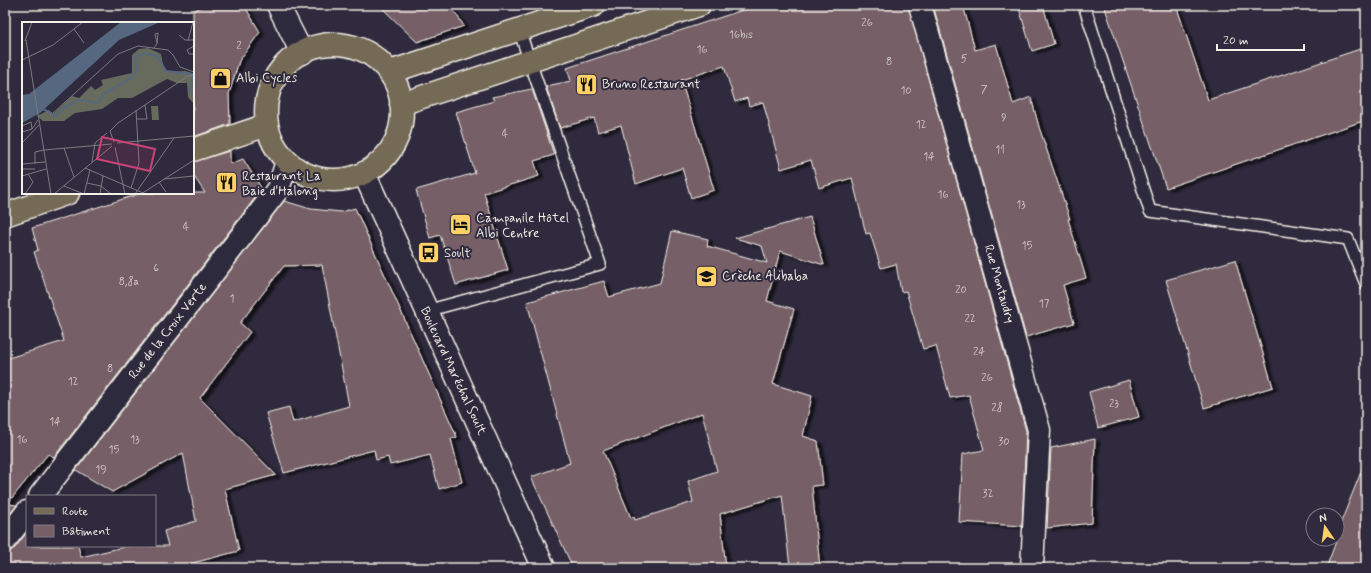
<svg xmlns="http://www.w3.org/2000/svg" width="1371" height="573" font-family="Mynerve,sans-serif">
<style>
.building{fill:#775f68;stroke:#f4f1e8;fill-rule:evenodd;filter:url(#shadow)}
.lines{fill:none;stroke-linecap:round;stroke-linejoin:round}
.lane-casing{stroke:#f4f1e8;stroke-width:14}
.street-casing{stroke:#f4f1e8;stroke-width:25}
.primary-casing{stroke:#f4f1e8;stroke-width:25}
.lane{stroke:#2f2a3d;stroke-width:11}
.street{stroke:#2f2a3d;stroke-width:22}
.primary{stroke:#756a55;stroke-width:22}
.labels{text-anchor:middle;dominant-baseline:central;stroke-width:4;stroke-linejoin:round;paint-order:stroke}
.number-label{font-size:11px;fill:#d5ccc8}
.poi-label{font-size:13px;fill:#f4f1e8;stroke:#2f2a3d;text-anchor:start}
.street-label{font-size:13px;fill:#f4f1e8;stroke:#2f2a3d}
.inset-river{fill:none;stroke:#556880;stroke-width:2}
.inset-road{fill:none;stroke:#7e7a81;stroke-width:1}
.view{fill:#cc4377;fill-opacity:0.15;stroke:#cc4377;stroke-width:2}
.inset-edge{fill:none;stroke:#f4f1e8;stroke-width:2}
</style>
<defs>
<filter id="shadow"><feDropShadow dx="4.5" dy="2.5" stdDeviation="1" flood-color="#0009"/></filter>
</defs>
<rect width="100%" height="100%" fill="#2f2a3d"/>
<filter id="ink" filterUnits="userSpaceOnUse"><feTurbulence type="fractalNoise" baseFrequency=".025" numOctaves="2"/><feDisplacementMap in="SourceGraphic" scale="8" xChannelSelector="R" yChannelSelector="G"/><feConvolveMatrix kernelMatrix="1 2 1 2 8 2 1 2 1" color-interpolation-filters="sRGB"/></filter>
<g filter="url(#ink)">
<path class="building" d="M205 5H244L260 32 239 61 229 94 230 124 193 137V11Z
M379 5H450L464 26 417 42Z
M758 5H908L1026 431 1022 526 959 522 963 454 984 450 969 395 950 398 936 346 923 349 906 291 901 292 896 264 881 268 870 233 866 234 852 178 819 188 811 160 781 169 763 102 749 106 747 98 735 102 724 66 681 80 714 190 691 198 682 168 636 184 621 125 598 132 594 118 560 128 546 86 571 81 567 68Z
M933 5H963L975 50 996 44 1013 104 1031 97 1039 127 1070 219H1068L1086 278 1063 285 1074 323 1026 337Z
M1018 5H1043L1054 44 1032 51Z
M1104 5H1176L1208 100 1366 47V120L1166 188Z
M532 89 554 155 534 161 539 176 484 193 508 270 456 285 440 235 430 238 416 190 475 173 456 112 494 101 492 97Z
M230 151V164L243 159 262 189 54 457 48 454 7 504 17 505 5 520V359L64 341 34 252 38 250 32 228 142 193H205L193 175V162Z
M284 201 311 209 341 212 355 208 457 437 451 439 462 482 439 489 430 455 390 465 388 457 376 460 374 450 284 473 266 413 289 407 293 422 349 406 322 265 284 266 240 323 250 332 200 398 276 475 225 489 239 551 185 565 186 568H5V552L15 548 27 532V546H78L81 557 128 546H168L164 531 196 521 183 453 112 492 76 470Z
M810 217 824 265 780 251 767 301 794 309 773 384 812 396 803 436 818 441 823 485 812 486 820 568H790L782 495 720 514 726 568H573L531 477 570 463 527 302 604 281 609 297 660 283 672 231 708 239 707 246 767 263 762 246 735 238ZM702 413 717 471 688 481 693 502 635 520 634 517 631 518 603 451Z
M1235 260 1273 387 1204 408 1166 280Z
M1129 380 1139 417 1098 428 1089 392Z
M1095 439 1092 523 1047 528 1051 448Z
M1365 462 1366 568H1326L1337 539V532Z"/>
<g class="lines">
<defs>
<path id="lane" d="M1084 5 1150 211 1348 239 1366 284
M426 311 600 264 519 30"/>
<path id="street" d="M278 5 302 53
M920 5 1039 430 1032 568
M364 173 544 568
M40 496 278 189 287 162
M5 540 27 512"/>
<path id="primary" d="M266 112a68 68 0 1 1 136 0a68 68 0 1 1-136 0Z
M390 72 594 5
M401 104 699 5
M193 150 267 125
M5 215 68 193"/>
</defs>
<use href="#lane" class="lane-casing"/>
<use href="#street" class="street-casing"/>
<use href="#primary" class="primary-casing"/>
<use href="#lane" class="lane"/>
<use href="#street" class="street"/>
<use href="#primary" class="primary"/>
</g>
</g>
<defs>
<symbol id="shop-square" viewBox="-11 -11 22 22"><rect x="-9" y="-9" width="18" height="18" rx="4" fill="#ffd166" stroke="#2f2a3d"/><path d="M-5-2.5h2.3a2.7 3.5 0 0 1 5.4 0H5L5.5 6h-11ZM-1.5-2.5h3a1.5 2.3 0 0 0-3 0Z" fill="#111"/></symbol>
<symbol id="restaurant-square" viewBox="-11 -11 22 22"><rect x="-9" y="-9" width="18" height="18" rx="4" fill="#ffd166" stroke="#2f2a3d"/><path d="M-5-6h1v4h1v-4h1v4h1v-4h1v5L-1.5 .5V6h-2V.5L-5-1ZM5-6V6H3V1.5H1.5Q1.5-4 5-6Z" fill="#111"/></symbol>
<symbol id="hotel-square" viewBox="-11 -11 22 22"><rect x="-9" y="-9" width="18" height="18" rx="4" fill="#ffd166" stroke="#2f2a3d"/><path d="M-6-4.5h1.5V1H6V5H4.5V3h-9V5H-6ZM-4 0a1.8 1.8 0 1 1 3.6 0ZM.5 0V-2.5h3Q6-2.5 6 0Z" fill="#111"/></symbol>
<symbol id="bus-square" viewBox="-11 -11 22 22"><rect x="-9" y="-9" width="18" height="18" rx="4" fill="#ffd166" stroke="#2f2a3d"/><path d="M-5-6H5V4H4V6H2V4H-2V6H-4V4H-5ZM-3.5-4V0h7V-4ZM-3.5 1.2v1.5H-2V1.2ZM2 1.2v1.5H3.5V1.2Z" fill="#111"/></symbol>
<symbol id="school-square" viewBox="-11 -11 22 22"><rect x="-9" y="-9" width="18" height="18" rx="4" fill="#ffd166" stroke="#2f2a3d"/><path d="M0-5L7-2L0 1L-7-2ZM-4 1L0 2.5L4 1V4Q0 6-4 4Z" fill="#111"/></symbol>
</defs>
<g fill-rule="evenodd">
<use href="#shop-square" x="208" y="66" width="25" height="25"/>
<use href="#restaurant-square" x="574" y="72" width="25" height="25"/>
<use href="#restaurant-square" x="214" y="170" width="25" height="25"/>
<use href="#hotel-square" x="448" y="212" width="25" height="25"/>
<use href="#bus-square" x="416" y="240" width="25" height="25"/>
<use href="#school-square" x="694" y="264" width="25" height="25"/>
</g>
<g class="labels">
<g class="number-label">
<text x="867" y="23">26</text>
<text x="741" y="35">16bis</text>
<text x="239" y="46">2</text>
<text x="702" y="50">16</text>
<text x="964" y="59">5</text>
<text x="889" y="62">8</text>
<text x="984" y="90">7</text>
<text x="906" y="91">10</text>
<text x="1004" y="118">9</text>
<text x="921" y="125">12</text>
<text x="505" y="134">4</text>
<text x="1000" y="150">11</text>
<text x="929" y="157">14</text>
<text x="943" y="195">16</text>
<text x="1021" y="205">13</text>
<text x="186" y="227">4</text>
<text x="1027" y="246">15</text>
<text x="156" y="268">6</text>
<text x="129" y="282">8,8a</text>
<text x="961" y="290">20</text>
<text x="232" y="299">1</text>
<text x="1044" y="304">17</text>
<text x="970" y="319">22</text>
<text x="979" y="352">24</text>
<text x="110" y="369">8</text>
<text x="987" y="378">26</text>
<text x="73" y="382">12</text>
<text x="1114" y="404">23</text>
<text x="997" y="408">28</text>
<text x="55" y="422">14</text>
<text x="22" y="440">16</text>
<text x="135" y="440">13</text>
<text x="1004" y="442">30</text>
<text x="114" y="450">15</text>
<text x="101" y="470">19</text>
<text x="988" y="494">32</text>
</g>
<g class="poi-label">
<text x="236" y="78">Albi Cycles</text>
<text x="602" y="84">Bruno Restaurant</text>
<text x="242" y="176">Restaurant La<tspan x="242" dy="15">Baie d'Halong</tspan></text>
<text x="476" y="218">Campanile Hôtel<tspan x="476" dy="15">Albi Centre</tspan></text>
<text x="444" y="253">Soult</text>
<text x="722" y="276">Crèche Alibaba</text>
</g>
<g class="street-label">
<text transform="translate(999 284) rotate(74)">Rue Montaudry</text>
<text transform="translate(168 331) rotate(-52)">Rue de la Croix Verte</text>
<text transform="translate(453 371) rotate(65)">Boulevard Maréchal Soult</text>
</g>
</g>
<g transform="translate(22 22)">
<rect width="172" height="172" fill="#2f2a3d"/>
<path d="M126 26 139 32 142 47 148 50 163 49 170 51 172 82 166 75 165 61H155L145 57 110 76H96L80 87 53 91 42 99H21L15 94 27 88 31 92 50 74 57 76 69 64 73 68 81 63 79 58 110 51V33L117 27ZM129 84H136L137 98H130Z" fill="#666b5d"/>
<path d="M99 0H138L97 18 18 91 0 101V73L7 72Z" fill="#556880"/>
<path class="inset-river" d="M21 87 34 94 43 85 56 78 75 81 83 71 110 56 115 47 113 35 122 31 135 34 144 49 170 52 171 57 168 69 172 75"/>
<path class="inset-road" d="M52 7 62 21M157 13 163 18H172M4 18 29 172M3 19 10 0M166 19 171 0M172 24 165 28 167 32H172M131 27 135 22 136 11 133 12 135 21M0 38 31 23 61 0M31 91 96 32 116 24 146 28 151 33 158 45 172 50M115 97H125L123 83M0 104 9 100 10 107M0 110 10 107 16 98M92 120 88 109 96 101 166 54 172 53M0 121 17 103M95 121 172 114M93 125 103 172M42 126 52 155M22 128 90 122M70 140 73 121 85 111M0 142 23 140M13 142V130L22 128M63 146 121 171M0 147H13M0 154 24 147M142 157 172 154M137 160 144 170M65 161 79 164 89 172M42 164 62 172M109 166 117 141 114 88M3 172 11 160 6 152M32 172 90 124M62 172 68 148M78 172 81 154M113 172 152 116M119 172 172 138"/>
<path class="view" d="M80 115 133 127 128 149 75 137Z"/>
<rect width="172" height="172" class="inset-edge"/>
</g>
<rect width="1371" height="573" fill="none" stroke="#2f2a3d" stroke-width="20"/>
<rect x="10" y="10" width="1351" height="553" fill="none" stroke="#f4f1e8" stroke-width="1.5" filter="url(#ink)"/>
<rect x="26" y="495" width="130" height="52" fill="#2f2a3d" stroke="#7e7a81"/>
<rect x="34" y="508" width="20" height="6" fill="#756a55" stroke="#7e7a81"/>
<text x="62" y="515" font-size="12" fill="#f4f1e8">Route</text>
<rect x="34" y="525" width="20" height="12" fill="#775f68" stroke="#7e7a81"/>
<text x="62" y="535" font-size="12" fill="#f4f1e8">Bâtiment</text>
<g transform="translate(1325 527) rotate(347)"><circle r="19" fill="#2f2a3d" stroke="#7e7a81"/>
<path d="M0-3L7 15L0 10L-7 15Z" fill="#ffd166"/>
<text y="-6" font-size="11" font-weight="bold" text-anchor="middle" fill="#f4f1e8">N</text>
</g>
<path d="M1217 44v6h87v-6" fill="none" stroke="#f4f1e8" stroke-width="2"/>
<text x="1223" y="44" font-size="12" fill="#f4f1e8" stroke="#2f2a3d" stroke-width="3" paint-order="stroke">20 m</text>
</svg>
